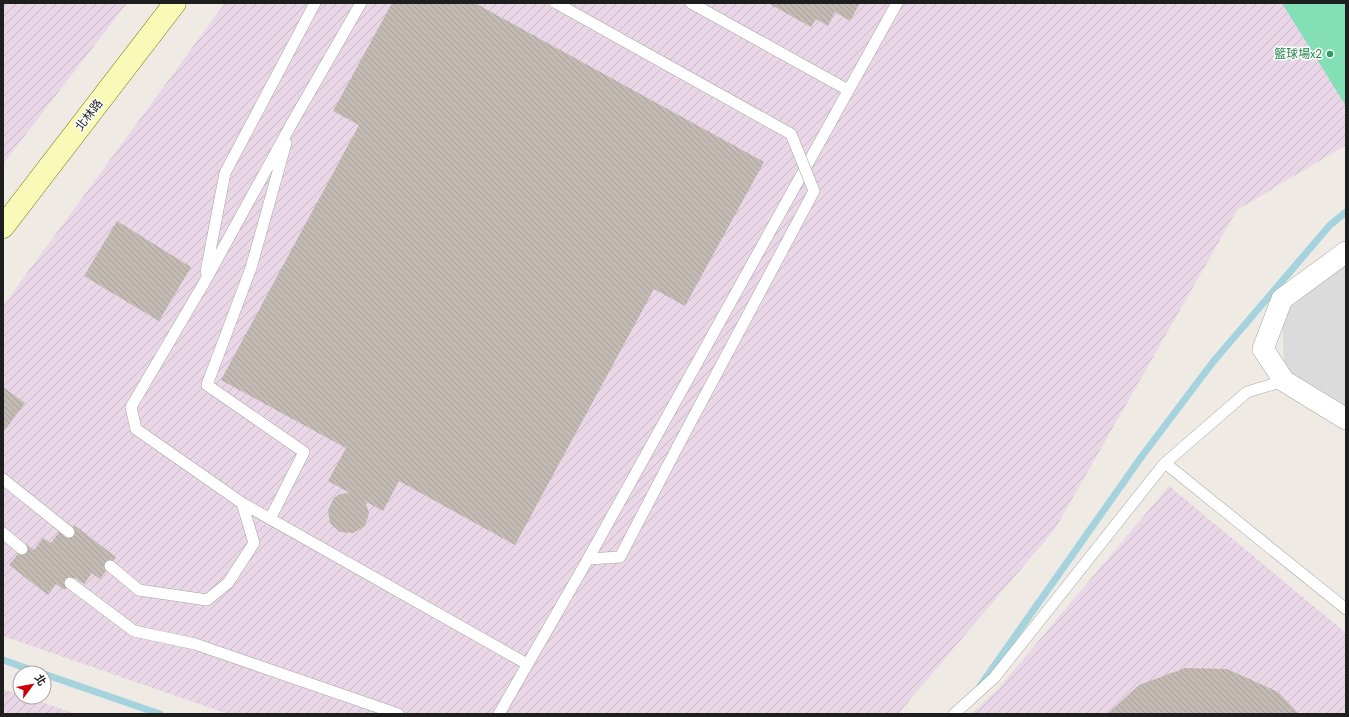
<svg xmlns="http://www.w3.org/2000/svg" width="1349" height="717" font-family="Jost,'Noto Sans TC',sans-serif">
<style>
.residential{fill:#dcdbdb}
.industrial{fill:url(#industrial-furrows)}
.pitch{fill:#82dfb6}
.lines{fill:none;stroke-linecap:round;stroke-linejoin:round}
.stream{stroke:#a4d3dd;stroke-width:7}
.building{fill:url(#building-back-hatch)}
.lane-casing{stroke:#a5a5a5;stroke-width:12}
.street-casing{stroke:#a5a5a5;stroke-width:22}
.secondary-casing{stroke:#707704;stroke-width:23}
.lane{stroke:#fff;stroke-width:11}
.street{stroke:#fff;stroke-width:21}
.secondary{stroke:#fafab8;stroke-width:22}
.lane-bridge-casing{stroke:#a5a5a5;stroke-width:12;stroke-linecap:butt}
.lane-bridge{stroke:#fff;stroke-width:11}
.leisure-dot{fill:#2e9e5b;stroke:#fff;stroke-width:1.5}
.labels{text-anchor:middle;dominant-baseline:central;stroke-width:3;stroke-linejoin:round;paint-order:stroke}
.leisure-label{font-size:12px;fill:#27864d;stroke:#fff;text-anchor:end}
.street-label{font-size:12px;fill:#1e1e1e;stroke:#fff}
</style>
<defs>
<pattern id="industrial-furrows" width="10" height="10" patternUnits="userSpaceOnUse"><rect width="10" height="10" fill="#e9d6e6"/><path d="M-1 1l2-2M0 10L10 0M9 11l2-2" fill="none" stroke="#c7b7c5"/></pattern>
<pattern id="building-back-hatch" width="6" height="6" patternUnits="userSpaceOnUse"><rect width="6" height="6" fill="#c4bab4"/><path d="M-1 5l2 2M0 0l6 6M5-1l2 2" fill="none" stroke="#a89f9a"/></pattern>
</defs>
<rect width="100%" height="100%" fill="#efebe4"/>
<path class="residential" d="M1346 252V417L1284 381 1282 299Z"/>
<path class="industrial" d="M3 3H127L3 164Z
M225 3H1346V145L1237 210 1055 529 898 714H228L3 636V306Z
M1169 486 1346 633V714H971L998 689Z
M3 689 20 695V697H27L76 714H3Z"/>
<path class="pitch" d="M1282 3H1346V106Z"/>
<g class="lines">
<path class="stream" d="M3 660 40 673
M44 674 160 714
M980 686 1142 456 1213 362 1330 225 1346 212"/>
</g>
<path class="building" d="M392 3H475L764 162 685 306 654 289 515 545 399 481 383 511 365 501 369 513 365 526 353 533 340 532 330 523 328 510 334 498 340 494 350 493 328 481 346 448 221 380 359 125 333 111Z
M768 3H860L850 21 835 12 828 26 816 19 811 27Z
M117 221 191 267 159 321 84 276Z
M3 387 25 403 5 430 3 429Z
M74 525 116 557 100 579 92 573 84 584 75 578 65 590 56 584 48 595 9 565 26 544 34 550 43 538 51 543 59 532 65 537Z
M1185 668 1227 669 1278 692 1299 714H1107L1139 685Z"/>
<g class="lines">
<defs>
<path id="lane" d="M691 3 848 90
M206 272 225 173 315 3
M1165 463 1346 609
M3 479 69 532
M242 503 527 664
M270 519 304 452 207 385 251 268 286 143
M3 533 22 549
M588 559 620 557 678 446
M110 566 139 590 207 600 228 583 254 543 242 503 136 429 131 407 204 283 292 123 361 3
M70 583 134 631 195 644 398 714
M499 714 588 559 897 3
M954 714 994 678 1164 464 1247 392 1284 381"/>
<path id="street" d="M1346 252 1282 299 1263 349 1284 381 1346 419"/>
<path id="secondary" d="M3 227 175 3"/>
</defs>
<use href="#lane" class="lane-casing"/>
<use href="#street" class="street-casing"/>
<use href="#secondary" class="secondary-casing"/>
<use href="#lane" class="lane"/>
<use href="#street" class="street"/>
<use href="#secondary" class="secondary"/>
<defs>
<path id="lane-bridge" d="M556 3 791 134 814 191 678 446"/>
</defs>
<use href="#lane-bridge" class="lane-bridge-casing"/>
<use href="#lane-bridge" class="lane-bridge"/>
</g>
<circle class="leisure-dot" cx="1330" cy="54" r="4"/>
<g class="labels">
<g class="leisure-label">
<text x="1322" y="54">籃球場x2</text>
</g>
<g class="street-label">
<text transform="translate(89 115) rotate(-52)">北林路</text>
</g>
</g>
<rect width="1349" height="717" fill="none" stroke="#1e1e1e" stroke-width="8"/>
<g transform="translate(32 685) rotate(58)"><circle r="19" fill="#ffffff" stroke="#a5a5a5"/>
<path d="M0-3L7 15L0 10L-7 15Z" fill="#cd000a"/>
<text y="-6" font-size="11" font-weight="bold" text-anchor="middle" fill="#1e1e1e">北</text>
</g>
</svg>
